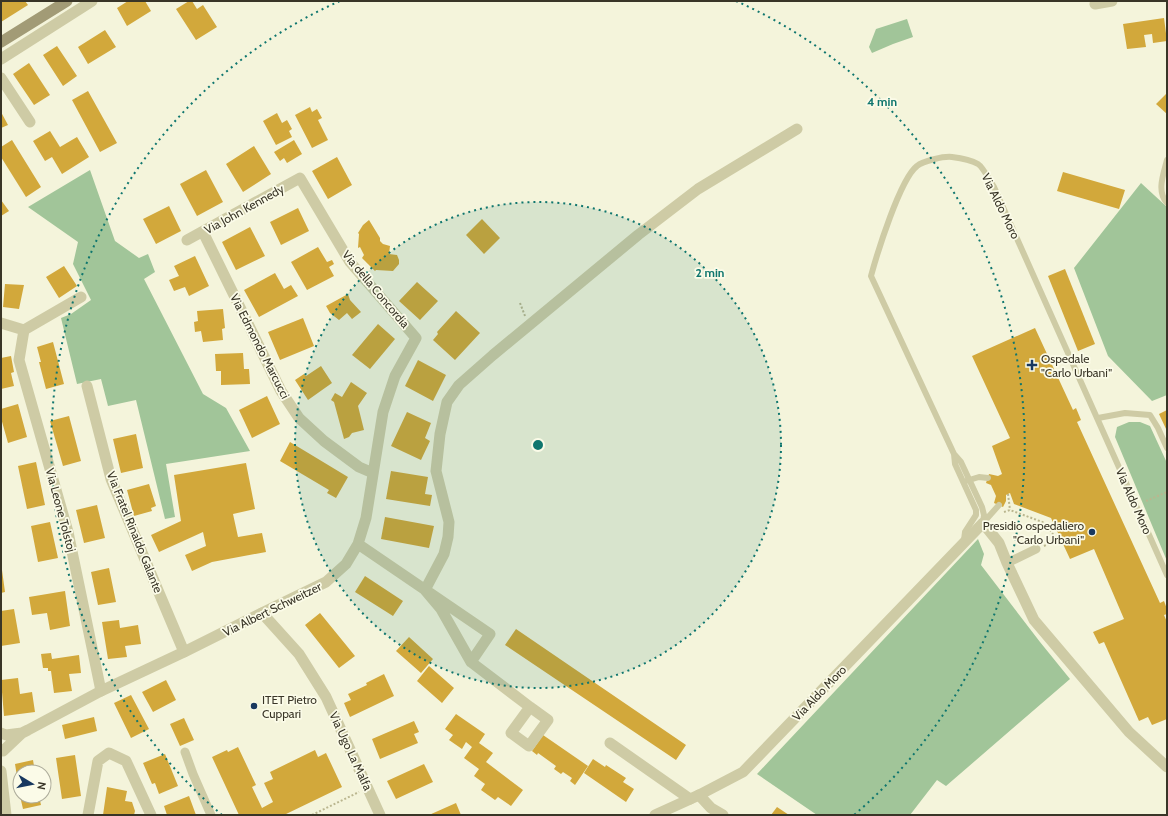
<svg xmlns="http://www.w3.org/2000/svg" width="1168" height="816" font-family="Cabin,sans-serif">
<style>
.green{fill:#a1c599}
.building{fill:#d2a83b}
.lines{fill:none;stroke-linecap:round;stroke-linejoin:round}
.path{stroke:#bab68f;stroke-width:2;stroke-dasharray:2 2;stroke-linecap:butt}
.service{stroke:#cecba5;stroke-width:6}
.pedestrian{stroke:#cecba5;stroke-width:9}
.minor{stroke:#cecba5;stroke-width:11}
.tertiary{stroke:#cecba5;stroke-width:11}
.secondary{stroke:#a29b76;stroke-width:11}
.ring{fill:none;stroke:#0f766e;stroke-width:2;stroke-dasharray:2 4}
.poi-dot{fill:#18385f;stroke:#fbfbe8;stroke-width:1.5}
.labels{text-anchor:middle;dominant-baseline:central;stroke-width:3.5;stroke-linejoin:round;paint-order:stroke}
.street-label{font-size:12px;fill:#393527;stroke:#fbfbe8}
.poi-label{font-size:12px;fill:#393527;stroke:#fbfbe8;text-anchor:start}
.centre{fill:#0f766e;stroke:#fbfbe8;stroke-width:2}
.ring-label{font-size:12px;text-anchor:middle;font-weight:bold;fill:#0f766e;stroke:#fbfbe8;stroke-width:3.5;stroke-linejoin:round;paint-order:stroke}
</style>
<rect width="100%" height="100%" fill="#f4f4db"/>
<path class="green" d="M907 19 913 37 893 44 872 53 869 47 876 29Z
M90 170 115 241 139 258 148 254 155 272 144 279 203 394 226 408 250 451 166 464 175 517 165 519 136 400 108 406 101 379 77 384 61 318 71 314 91 300 73 264 78 242 28 207Z
M1141 183 1167 207V395L1152 401 1108 356 1074 268Z
M1129 422H1140L1150 426 1167 463V561L1115 437 1117 427Z
M978 539 984 554 981 565 1040 642 1070 679 946 786 937 780 910 815H817L757 774Z"/>
<path class="building" d="M1 1H25L28 5 1 22Z
M128 1H145L151 11 127 26 117 8Z
M189 1H192L197 9 203 5 217 27 196 40 176 9Z
M1164 18 1167 41 1153 43 1152 34 1144 35 1146 47 1127 49 1123 24Z
M105 30 116 47 88 64 78 47Z
M57 46 77 76 63 86 43 55Z
M29 63 50 95 34 105 13 74Z
M88 91 117 143 100 152 72 100Z
M1166 94 1167 95V114L1156 104Z
M310 107 312 112 317 109 322 118 318 120 328 140 312 148 295 115Z
M1 112 8 125 1 128Z
M277 113 282 123 287 120 292 129 289 131 292 137 276 145 263 121Z
M50 131 60 147 77 137 89 157 62 174 52 157 45 161 33 141Z
M12 140 41 187 26 197 1 157V147Z
M294 140 302 154 287 163 284 158 280 161 274 152Z
M254 146 271 174 243 192 226 164Z
M337 157 352 185 328 199 312 171Z
M206 170 223 202 197 216 180 184Z
M1063 172 1125 190 1119 209 1057 191Z
M1 200 9 211 1 216Z
M169 206 181 231 156 244 143 219Z
M298 208 309 231 281 245 270 222Z
M482 219 500 238 484 254 466 235Z
M369 220 380 238V241L383 244 390 246 389 254 397 255 399 260V264L393 271 376 270 375 271 362 258 364 255 360 247 358 248 359 234 358 233 363 225Z
M250 227 265 256 236 270 222 242Z
M318 247 327 262 332 260 334 264 329 267 334 276 307 290 291 262Z
M195 256 209 286 189 296 185 287 174 291 169 280 179 276 174 266Z
M64 266 77 286 59 298 46 277Z
M1065 269 1095 344 1078 351 1048 276Z
M275 273 284 289 291 285 298 296 259 317 244 290Z
M417 282 438 301 420 320 399 301Z
M5 284 24 285 19 309 3 307Z
M348 294 350 300 361 312 352 319 347 313 339 320 330 313 326 306Z
M223 309 225 328 222 329 223 340 203 342 201 331 195 332 194 322 198 321 197 311Z
M456 311 480 333 455 360 433 340 438 334 437 332Z
M303 318 314 346 280 360 268 332Z
M378 324 395 339 370 369 352 355Z
M1035 328 1073 410 1076 408 1081 420 1077 422 1160 603 1164 601 1167 609V614L1164 615 1167 622V719L1152 725 1148 717 1139 721 1104 642 1099 644 1093 632 1124 619 1094 549 1070 559 1051 518 1014 504 1010 493 1006 495V501L1003 507 994 503 996 496 991 485 986 483 989 474 998 476 1002 474 992 446 1010 438 972 356Z
M53 342 64 384 46 389 39 362H41L37 347Z
M243 353 244 369H249L250 384 221 385V371H216L215 354Z
M11 356 14 372 11 373 14 386 1 389V358Z
M418 360 446 375 433 401 405 386Z
M321 366 332 383 308 400 295 380 304 374 306 376Z
M351 382 367 393 358 406 364 430 352 433 349 437 344 439 334 402 331 400 335 393 342 397Z
M267 396 280 424 252 438 239 410Z
M18 404 27 437 8 443 1 418V409Z
M1167 410V431L1159 414Z
M407 412 431 423 425 438 430 441 421 460 391 446Z
M69 416 81 461 63 466 50 421Z
M136 434 143 468 121 473 113 439Z
M290 442 348 477 336 498 327 493 329 490 280 461Z
M36 462 45 505 27 509 18 466Z
M246 463 255 509 233 514 238 537 262 533 266 552 212 562 192 571 185 555 206 546 203 532 159 552 151 535 181 521 174 475Z
M391 471 428 477 425 494 432 495 430 506 386 499Z
M149 484 156 506 151 508 152 511 134 516 127 490Z
M97 505 105 538 84 543 76 510Z
M385 517 434 526 429 548 381 539Z
M50 522 58 558 38 562 31 526Z
M109 568 116 602 98 605 91 572Z
M2 570 5 592 1 593V571Z
M365 576 403 601 393 616 355 592Z
M65 591 70 626 50 630 47 613 32 615 29 597Z
M14 609 20 643 1 646V611Z
M320 613 355 656 339 668 305 625Z
M119 620 120 628 138 625 141 644 125 646 127 657 108 659 102 622Z
M516 629 686 745 676 760 505 645Z
M409 637 433 659 421 673 396 651Z
M51 653 52 659 79 655 81 673 69 674 72 691 54 693 51 671H48V668H43L41 654Z
M429 666 454 688 442 703 417 681Z
M384 674 394 696 350 717 344 703 351 700 348 694 367 685 366 683Z
M18 678 20 694 32 692 35 712 4 716 1 680Z
M166 680 176 700 153 712 142 692Z
M131 695 149 729 131 738 114 703Z
M456 714 485 734 479 743 493 753 486 762 523 790 511 806 498 797 495 800 481 790 485 784 474 776 479 769 464 758 472 747 466 742 462 749 449 740 453 735 445 729Z
M94 717 97 731 65 739 62 725Z
M184 718 194 740 180 746 170 724Z
M414 721 419 732 414 734 418 743 380 759 372 739Z
M543 735 588 766 575 785 570 781 572 778 563 772 561 774 554 769 556 766 538 753 537 755 532 751Z
M238 747 256 785 252 787 262 808 273 802 264 783 273 779 270 772 315 750 318 757 326 753 342 787 284 815H239L212 757 227 750 228 752Z
M165 754 178 786 159 794 155 783 152 784 143 763Z
M75 755 81 796 62 799 56 758Z
M593 759 605 767 606 765 626 778 623 782 634 789 626 802 584 773Z
M33 760 35 772H20L19 789 15 764Z
M424 764 433 782 396 799 387 781Z
M107 787 127 791 125 801 132 802 135 811 134 815H103Z
M20 796H39L41 805 23 809Z
M189 796 196 815H167L164 806Z
M456 803 461 815H429Z
M777 807 789 815H771Z"/>
<g class="lines">
<path class="path" d="M520 303 525 316
M1008 494 1010 510
M1146 501 1167 492
M1004 512 1010 510 1045 523 1057 540
M1044 546 1061 538
M312 815 359 792"/>
<path class="service" d="M1167 160C1164 173 1156 191 1167 203
M1098 418 1125 413 1150 415 1158 428 1167 448
M954 454 955 464 976 510V515L965 532 964 540
M966 481 979 477 988 478
M983 523 984 515 982 507 961 462 954 454 871 276C877 254 900 179 917 166 923 161 944 156 952 157 960 158 971 160 978 164 983 167 990 181 994 187L1167 575
M983 523 999 505"/>
<path class="pedestrian" d="M1007 563 1036 549
M185 752 193 774 211 815"/>
<path class="minor" d="M1095 4 1112 1
M1 59 92 1
M1 78 30 122
M203 232 281 391 299 418 324 441 359 467 373 473
M187 240 300 178 350 262 416 338 395 376 383 412 366 518 358 544 346 564 326 582 262 613
M1 323 24 330 81 297
M24 330 19 360 68 532 101 691
M87 386 111 479 184 652
M358 544 490 634 471 662 530 707 511 733 529 746 548 720 530 707
M471 662 441 609 425 590 444 554 448 537 449 522 436 471 440 434 447 402 459 385 493 355 638 235 698 189 797 129
M610 743 690 799
M699 795 711 808 723 815
M88 815 98 761 109 753 126 761 151 815"/>
<path class="tertiary" d="M1 733 6 735 22 733
M3 751 22 733 28 730 101 691 184 652 262 613 299 654 326 697 380 815
M1 771 6 815
M655 815 699 795 743 772 983 523 999 543 1007 563 1034 620 1129 732 1167 767"/>
<path class="secondary" d="M1 42 67 1"/>
</g>
<circle cx="538" cy="445" r="243" fill="#0f766e" fill-opacity=".12"/>
<g class="ring">
<circle cx="538" cy="445" r="243"/>
<path d="M222 815A486 486 0 0 1 340 1M736 1A486 486 0 0 1 854 815"/>
</g>
<g class="poi-dot">
<path d="M1030 359h4v4h4v4h-4v4h-4v-4h-4v-4h4z"/>
<circle cx="1092" cy="532" r="4"/>
<circle cx="254" cy="706" r="4"/>
</g>
<g class="labels">
<g class="street-label">
<text transform="translate(1001 206) rotate(64)">Via Aldo Moro</text>
<text transform="translate(244 209) rotate(-29)">Via John Kennedy</text>
<text transform="translate(376 289) rotate(50)">Via della Concordia</text>
<text transform="translate(260 346) rotate(63)">Via Edmondo Marcucci</text>
<text transform="translate(1134 501) rotate(66)">Via Aldo Moro</text>
<text transform="translate(61 510) rotate(75)">Via Leone Tolstoj</text>
<text transform="translate(135 532) rotate(68)">Via Fratel Rinaldo Galante</text>
<text transform="translate(272 609) rotate(-26)">Via Albert Schweitzer</text>
<text transform="translate(819 693) rotate(-46)">Via Aldo Moro</text>
<text transform="translate(351 751) rotate(65)">Via Ugo La Malfa</text>
</g>
<g class="poi-label">
<text x="1041" y="358">Ospedale<tspan x="1041" dy="14">"Carlo Urbani"</tspan></text>
<text x="1084" y="525" text-anchor="end">Presidio ospedaliero<tspan x="1084" dy="14">"Carlo Urbani"</tspan></text>
<text x="262" y="699">ITET Pietro<tspan x="262" dy="14">Cuppari</tspan></text>
</g>
</g>
<circle cx="538" cy="445" r="6" class="centre"/>
<g class="ring-label">
<text x="882" y="106">4 min</text>
<text x="710" y="277">2 min</text>
</g>
<rect width="1168" height="816" fill="none" stroke="#393527" stroke-width="4"/>
<g transform="translate(32 784) rotate(100)"><circle r="19" fill="#fbfbe8" stroke="#adac9b"/>
<path d="M0-3L7 15L0 10L-7 15Z" fill="#18385f"/>
<text y="-6" font-size="11" font-weight="bold" text-anchor="middle" fill="#393527">N</text>
</g>
</svg>
